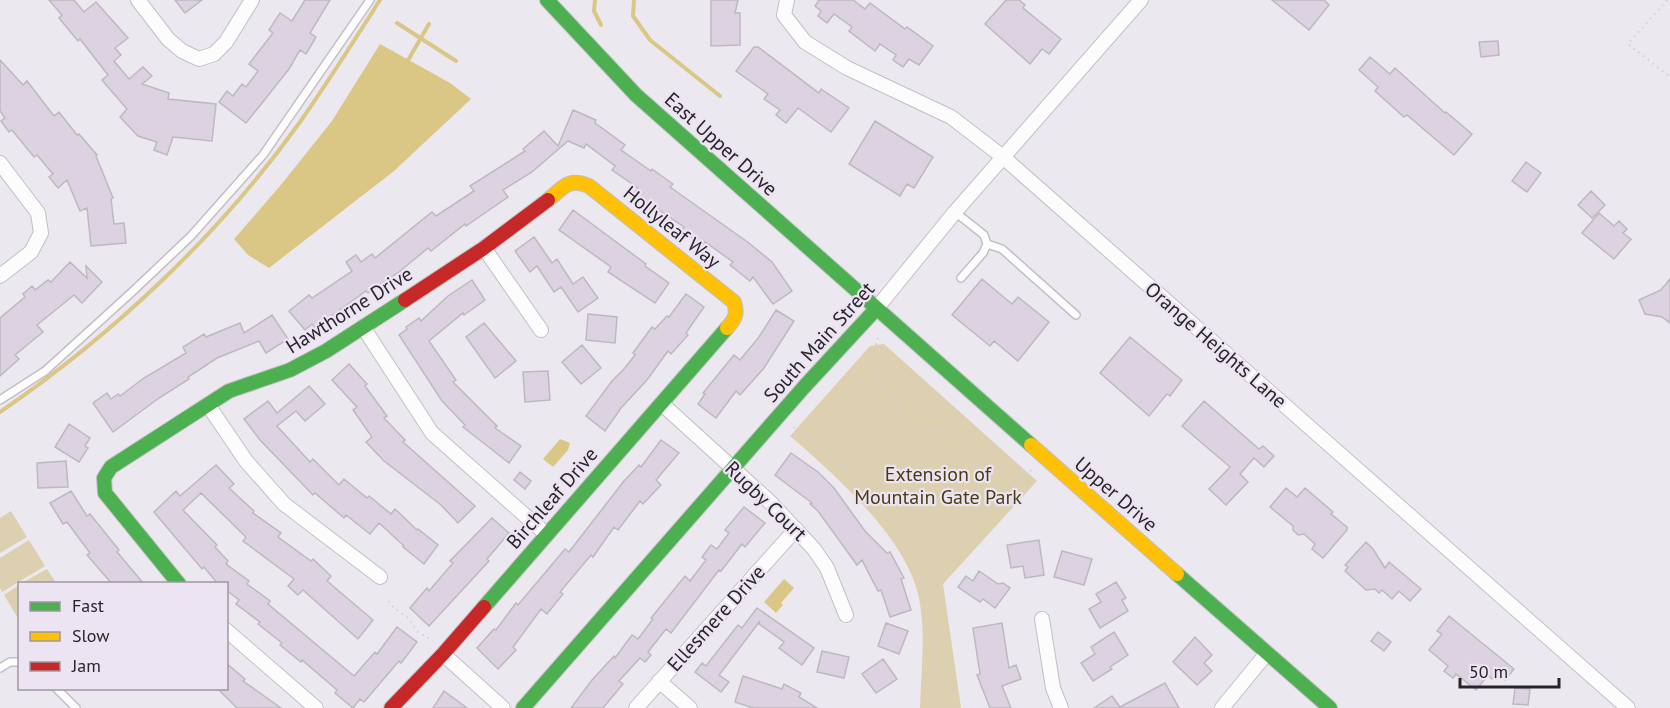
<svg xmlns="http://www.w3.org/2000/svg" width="1670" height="708" font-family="'PT Sans',sans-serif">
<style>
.green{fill:#dcd0b0}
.water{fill:#dac685}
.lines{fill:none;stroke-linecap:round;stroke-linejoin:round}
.stream{stroke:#dac685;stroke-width:4}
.building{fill:#dcd2e1;stroke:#bdb9bf;stroke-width:1.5}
.lane-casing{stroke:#c2bfc5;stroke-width:10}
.street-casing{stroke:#c2bfc5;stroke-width:16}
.fast-casing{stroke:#c2bfc5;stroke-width:16}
.slow-casing{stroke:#c2bfc5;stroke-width:16}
.jam-casing{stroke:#c2bfc5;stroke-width:16}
.path{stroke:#d2d0d3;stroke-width:2;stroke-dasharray:1.5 4.5;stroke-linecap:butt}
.lane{stroke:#fcfcfd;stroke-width:7}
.street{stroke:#fcfcfd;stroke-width:14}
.fast{stroke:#4caf50;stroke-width:14}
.slow{stroke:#ffc107;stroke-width:14}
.jam{stroke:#c62828;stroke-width:14}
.labels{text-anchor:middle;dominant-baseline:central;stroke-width:4.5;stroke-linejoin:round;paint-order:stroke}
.street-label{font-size:20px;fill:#282429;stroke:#ede4f3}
.park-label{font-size:20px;fill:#473d13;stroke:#ede4f3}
</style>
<rect width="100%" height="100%" fill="#ece8f0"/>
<path class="green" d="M884 344 1037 481 943 584 961 708H920C921 670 927 627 917 590 901 533 833 473 790 436L870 346Z
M11 511 27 537 0 553V518Z
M29 540 45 566 2 592 0 588V558Z
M47 569 56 583H22Z
M19 585V620L4 595Z"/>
<path class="water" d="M380 44 450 83 471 99 394 171 269 268 248 255 234 239 280 186 332 121Z
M560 439 570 443 568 450 553 467 543 459Z
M784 579 794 588 781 603 783 605 776 613 764 602Z"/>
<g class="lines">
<path class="stream" d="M595 0 594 11 601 25
M634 0 633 16 650 40 720 96
M397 23 456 61
M407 62 429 24
M0 412C114 334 220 234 300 122 328 82 354 41 380 0"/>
</g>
<path class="building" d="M49 0H74L84 12 96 2 128 38 115 48 121 55 114 61 129 79 143 67 152 76 142 84 169 93 168 99 216 104 212 141 173 137 167 155 154 150 157 142 138 136 120 117 127 109 102 80 108 75 80 39 78 41 59 18 62 15Z
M175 0H202L185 13Z
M305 0H330L310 33 316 37 306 54 300 50 289 69 246 123 219 102 227 91 233 96 242 84 246 87 258 71 249 64 273 33 269 30 280 13 292 21Z
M711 0H738L735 13H740V45L711 46Z
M819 0H853L865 9 870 3 905 29 907 27 933 46 919 65 909 59 903 67 893 60 896 55 880 44 875 51 849 31 852 27 834 14 827 23 818 16 821 11 815 6Z
M1006 0H1019L1025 5 1023 8 1061 39 1049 54 1042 49 1030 64 985 24Z
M1272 0H1324L1329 5 1309 30Z
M1498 41 1499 55 1481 57 1479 42Z
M754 47H758L819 93 821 89 849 108 831 132 798 108 786 123 776 115 780 110 764 99 768 94 736 71Z
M1370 57 1390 74 1395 68 1445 113 1446 112 1472 134 1454 155 1407 115 1404 117 1375 91 1378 87 1359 70Z
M0 60 23 85 27 81 54 116 59 112 77 135 79 134 97 155 96 156 113 198 111 199 114 224 124 223 126 243 91 246 87 208 80 211 67 180 58 188 49 177 53 174 37 155 34 157 12 130 9 132 1 121 5 118 0 111Z
M573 110 596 120 595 123 625 145 621 150 651 171 652 169 673 184 670 187 749 243 772 262 792 291 773 304 753 277 750 281 730 265 733 262 705 242 702 245 681 230 684 227 634 193 638 188 612 170 615 166 586 144 584 148 568 141 532 172 503 190 508 197 466 226 465 224 431 251 428 248 399 272 368 293 366 291 315 328 312 324 305 330 289 311 309 295 312 298 352 271 346 262 356 255 361 262 372 254 375 258 432 212 436 216 474 191 470 186 525 151 523 149 544 131 558 146Z
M875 121 933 157 914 188 907 184 900 196 849 164Z
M1526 162 1541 173 1527 192 1512 181Z
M1591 191 1605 205 1592 218 1578 205Z
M573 210 646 264 645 266 669 283 655 303 608 272 611 267 559 230Z
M1599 213 1614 226 1619 221 1627 229 1623 233 1631 239 1614 259 1582 233Z
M534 237 552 263 557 259 573 284 583 277 598 298 578 312 561 287 554 292 537 266 530 272 515 251Z
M70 262 87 278 86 266 102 282 82 303 74 295 37 325 43 332 15 355 19 359 0 376V318L25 297 23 294 32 286 35 290 48 280 51 282Z
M982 279 1012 304 1018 297 1049 322 1018 361 994 341 990 346 952 315Z
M1670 279V323L1662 317 1645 314 1639 300 1661 290Z
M472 280 485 300 464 315 463 313 429 341 456 380 453 382 497 426 495 428 521 446 509 463 463 427 465 425 442 401 399 335 407 329 406 327 419 318 421 321 448 296Z
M686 294 704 307 686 333 688 335 671 354 668 351 647 380 621 408 605 431 586 416 612 381 624 369 635 355 633 353 652 327 655 329 667 316 669 317Z
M776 310 794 321 764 368 740 395 736 391 716 418 698 404 705 394 703 393 734 355 740 360 759 337Z
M588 314 617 317 615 343 586 340Z
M272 315 288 339 266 353 259 341 217 358 188 377 189 379 159 398 113 432 93 403 107 393 111 399 118 394 120 396 144 378 186 353 183 347 204 334 206 337 240 323 244 333Z
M484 323 516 361 495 378 466 337Z
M1130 337 1182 380 1170 396 1167 394 1149 416 1100 373Z
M582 345 601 368 581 384 562 362Z
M349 364 367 384 365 386 387 416 384 418 405 440 403 442 475 506 458 523 441 505 384 461 366 442 372 437 353 410 357 407 332 380Z
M548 371 550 400 525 402 523 372Z
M309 386 325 404 305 421 296 411 277 426 310 462 313 459 339 485 344 479 367 498 369 496 391 514 395 509 417 530 418 529 438 545 424 564 403 547 404 546 379 523 370 534 346 515 344 518 315 493 313 495 260 440 244 419 268 401 277 413Z
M1204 401 1259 449 1263 446 1274 456 1264 467 1254 458 1240 474 1248 482 1226 505 1209 489 1230 467 1182 426Z
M69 424 90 438 85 446 88 448 79 462 55 447Z
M661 440 679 453 656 480 661 485 643 504 640 501 618 530 614 527 593 557 591 555 560 592 563 594 547 614 541 609 513 647 516 650 498 669 477 648 494 629 496 630 516 603 518 605 565 549 569 552 624 481 639 465 641 467Z
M791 453 818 472 834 488 865 531 887 553 890 552 904 578 901 579 911 610 890 617 881 590 878 591 862 560 857 565 818 511 810 504 812 503 775 475Z
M66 461 68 487 38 488 37 463Z
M216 465 234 484 229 488 254 511 253 513 281 533 278 537 311 561 313 559 331 576 327 581 373 620 358 639 303 590 298 595 288 586 294 579 243 541 246 537 201 493 183 510 217 545 215 547 228 561 226 564 249 581 247 584 270 601 268 604 354 676 375 652 377 654 397 627 417 642 401 663 399 661 364 702 360 699 353 708 335 693 337 690 302 660 301 662 280 645 282 643 258 624 260 622 236 604 239 600 226 590V584H218L204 567 202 569 154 512 176 491 180 496Z
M520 472 531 481 525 489 514 480Z
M1286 488 1297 497 1305 488 1333 512 1331 514 1347 527V530L1323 558 1312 549 1315 544 1304 534 1298 535 1293 530V526L1270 507Z
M71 491 87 516 90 514 119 550 117 552 144 584H112L87 555 90 553 67 522 63 524 50 503Z
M744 507 765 523 745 547 742 544 721 571 719 570 671 633 666 629 648 652 651 655 645 662 640 658 619 681 623 684 603 708H571L592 680 614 656 615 658 632 635 638 639 653 619 651 618 685 576 690 581 706 560 702 557 711 545 717 549 729 533 725 530Z
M492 518 509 533 487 559 489 561 429 626 410 608 427 588 429 591 453 563 450 561Z
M1039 540 1044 575 1025 578 1023 566 1011 568 1007 545Z
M1366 542 1373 549 1385 568 1389 562 1421 589 1410 601 1399 591 1392 599 1382 590 1379 593 1375 589 1366 590 1345 571 1348 567 1345 565Z
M1062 551 1092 559 1084 585 1054 577Z
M979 571 998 584 1003 583 1010 588 995 608 983 599 980 602 958 587 966 576 973 581Z
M1116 582 1126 598 1122 600 1128 611 1100 628 1089 609 1101 602 1096 594Z
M757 608 814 648 802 665 779 648 784 642 759 624 760 621 719 675 729 682 721 692 695 672 702 663 706 666 738 625 742 628Z
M1449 616 1514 669 1505 680 1497 673 1492 679 1488 675 1476 690 1456 674 1453 678 1444 671 1448 666 1429 650 1442 634 1437 631Z
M886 623 908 631 899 654 878 646Z
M1002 623 1009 668 1016 665 1021 679 1002 686 1011 708H990L977 675 980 674 973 628Z
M1114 632 1128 655 1110 667 1112 669 1093 681 1081 663 1095 654 1091 647Z
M1378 632 1391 642 1384 651 1371 641Z
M1195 637 1212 655 1204 663 1212 671 1197 685 1173 662Z
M822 651 849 657 844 678 817 672Z
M883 659 897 679 876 693 862 674Z
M226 663 245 679 243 681 281 708H237L217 688H226Z
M743 676 782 689 784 684 801 693 799 697 817 708H753L735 702Z
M1165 683 1179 708H1094L1112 696 1120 707Z
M1515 688 1530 689 1528 705 1513 704Z
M444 691 467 708H433Z"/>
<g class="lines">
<defs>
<path id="lane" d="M955 212 984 235 987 244 983 253 961 278
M987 244 1002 249 1076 315
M0 400 45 371 132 292 191 236 263 155 370 0
M0 668 10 662H20
M56 688 76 708"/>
<path id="street" d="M138 0 168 39 182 51 199 59 214 54 226 42 252 0
M787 0 784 15 805 42 847 68 951 117 1003 157 1628 708
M0 163 38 213 41 233 31 252 0 276
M484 248 541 330
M876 309 955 212 1141 0
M363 327 432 433 546 534
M662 404 771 503 814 549 827 568 846 615
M208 405 246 461 284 504 380 577
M1042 619 1053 688 1061 708
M226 630 316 708
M443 654 503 708
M659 681 690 708
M636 708 796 529
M1222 708 1267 653"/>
<path id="fast" d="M547 0 636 95 1031 445
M1177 574 1330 708
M179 584 105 493 104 478 111 467 229 391 290 370 326 351 405 300
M484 607 727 328
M523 708 804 387 876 309"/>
<path id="slow" d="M548 200C563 188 568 177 589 186L734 302C738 314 735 319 727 328
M1031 445 1177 574"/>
<path id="jam" d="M405 300 484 248 548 200
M391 708 443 654 484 607"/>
</defs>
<use href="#lane" class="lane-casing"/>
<use href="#street" class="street-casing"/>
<use href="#fast" class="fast-casing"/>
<use href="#slow" class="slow-casing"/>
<use href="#jam" class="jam-casing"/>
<path class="path" d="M1667 0 1628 44 1670 77
M878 338C873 351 873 371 880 383 885 391 893 396 897 405 901 413 900 425 910 428 930 436 946 422 966 444 994 472 969 494 981 518
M794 427C840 458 885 500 910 550 922 574 929 604 933 630 938 656 934 682 940 708
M921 580 952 537 999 505 1032 469
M389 601 394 608 407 617 418 632 433 641"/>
<use href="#lane" class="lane"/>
<use href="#street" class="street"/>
<use href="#fast" class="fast"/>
<use href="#slow" class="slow"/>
<use href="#jam" class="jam"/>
</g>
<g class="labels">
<g class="street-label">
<text transform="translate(721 144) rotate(42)">East Upper Drive</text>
<text transform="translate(672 227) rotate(39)">Hollyleaf Way</text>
<text transform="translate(349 310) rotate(-32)">Hawthorne Drive</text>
<text transform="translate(819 342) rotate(-48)">South Main Street</text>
<text transform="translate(1216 345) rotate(41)">Orange Heights Lane</text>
<text transform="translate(1116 494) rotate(41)">Upper Drive</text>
<text transform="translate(552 498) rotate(-49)">Birchleaf Drive</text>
<text transform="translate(766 501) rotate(44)">Rugby Court</text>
<text transform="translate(716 618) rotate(-48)">Ellesmere Drive</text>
</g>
<g class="park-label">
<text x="938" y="474">Extension of<tspan x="938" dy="23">Mountain Gate Park</tspan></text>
</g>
</g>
<rect x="18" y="582" width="210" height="108" fill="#ede4f3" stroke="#9e97a2" stroke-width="1.5"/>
<rect x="30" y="602" width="30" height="9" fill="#4caf50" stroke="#9e97a2" stroke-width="1.5"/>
<text x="72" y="612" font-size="18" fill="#282429">Fast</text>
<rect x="30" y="632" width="30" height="9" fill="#ffc107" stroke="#9e97a2" stroke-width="1.5"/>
<text x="72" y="642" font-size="18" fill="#282429">Slow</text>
<rect x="30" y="662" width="30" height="9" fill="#c62828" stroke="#9e97a2" stroke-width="1.5"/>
<text x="72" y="672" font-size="18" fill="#282429">Jam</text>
<path d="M1460 678v9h99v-9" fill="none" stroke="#282429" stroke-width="3"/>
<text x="1469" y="678" font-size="18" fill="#282429" stroke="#ede4f3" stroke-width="4.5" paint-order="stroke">50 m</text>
</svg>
